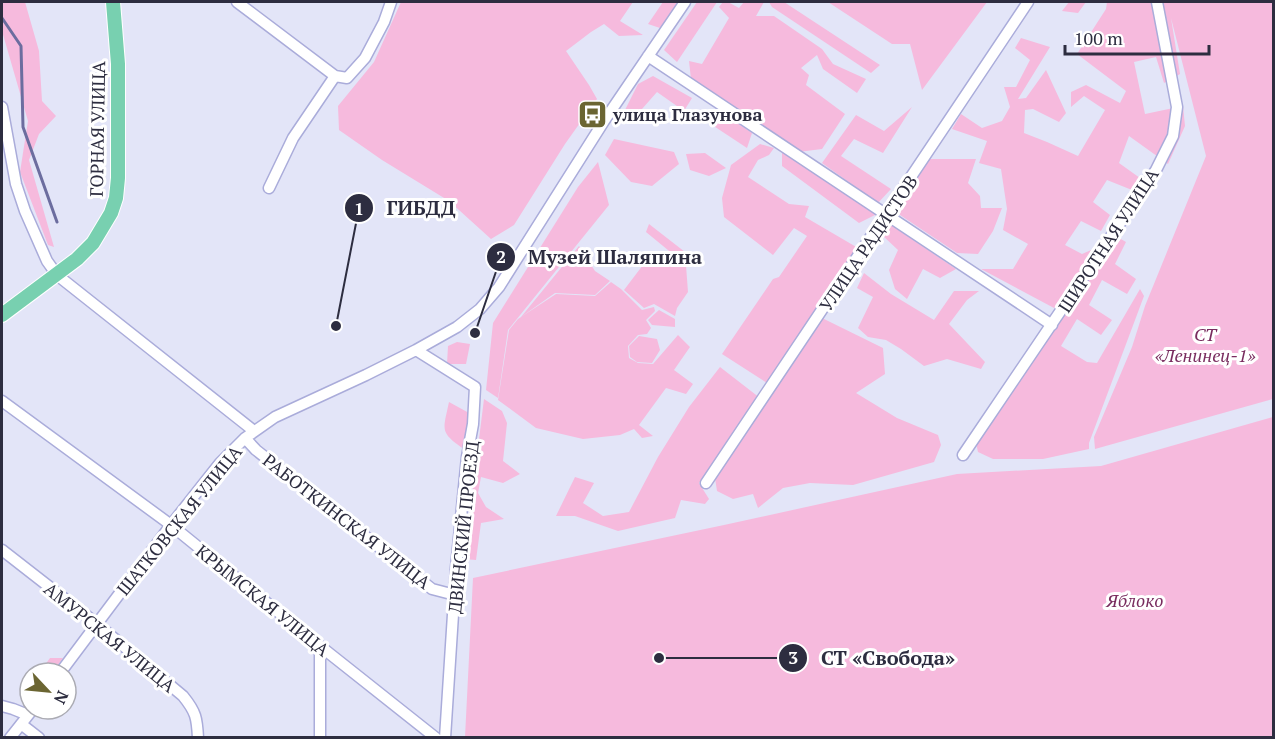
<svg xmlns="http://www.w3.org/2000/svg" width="1275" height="739" font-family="'PT Serif',serif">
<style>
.green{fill:#f6badd}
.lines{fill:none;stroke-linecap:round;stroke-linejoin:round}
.stream{stroke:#6c6d9f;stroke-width:3}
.minor-casing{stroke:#aaacda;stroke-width:13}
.major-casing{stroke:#fff;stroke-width:16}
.minor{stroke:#fff;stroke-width:10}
.major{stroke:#78d0b0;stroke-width:14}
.labels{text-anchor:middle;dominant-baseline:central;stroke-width:6;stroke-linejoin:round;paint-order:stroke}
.poi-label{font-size:18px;font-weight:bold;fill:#2d2d40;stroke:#fff;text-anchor:start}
.street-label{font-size:18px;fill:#2d2d40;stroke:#fff}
.park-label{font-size:18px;font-style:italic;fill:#792c5f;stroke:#fff}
.leader{fill:none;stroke:#2d2d40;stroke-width:2}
.callout-dot{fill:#2d2d40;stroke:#fff;stroke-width:2}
.mark-label{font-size:18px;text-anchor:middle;font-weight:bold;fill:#fff}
.callout-label{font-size:20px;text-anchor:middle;font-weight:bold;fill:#2d2d40;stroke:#fff;stroke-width:6;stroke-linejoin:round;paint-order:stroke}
</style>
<rect width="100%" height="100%" fill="#e3e5f8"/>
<path class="green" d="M2 2H25L39 51 42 101 56 116 39 134 29 160 54 247 48 245 20 172 28 121 2 31Z
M401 2H633L620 21 643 35 619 36 604 24 591 32 566 51 589 85 597 99 565 144 514 225 491 239 449 201 382 160 339 130 338 106 374 62Z
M663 2H681L663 29 648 24Z
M697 2H717L677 62 664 50Z
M723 2H728L739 8 744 2H764L756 16H774L822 49 833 64 866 79 857 93 823 69 817 55 801 68 809 75 806 85 845 114 822 149 798 152 691 79 689 61 702 64 729 18 719 7Z
M769 2H784L880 65 871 73 772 7Z
M828 2H987L922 90 910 44H892Z
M1069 2H1086L1078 13 1062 11Z
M1107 2H1273V399L1095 449 1094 437 1132 347 1145 306 1206 156 1171 18 1180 74 1164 83 1156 57 1134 62 1145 114 1183 106 1185 126 1168 164 1129 136 1119 163 1140 178 1132 190 1107 180 1093 202 1110 215 1101 231 1081 221 1065 245 1082 254 1119 238 1126 242 1115 264 1136 279 1127 294 1102 280 1089 305 1112 320 1101 335 1077 319 1061 346 1087 362 1097 363 1140 289 1144 296 1089 443V449L1043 459H993L978 452 976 443 1056 326 1074 303 1063 299 1054 308 981 269H1013L1028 244 1003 230 1007 209 1001 169 979 163 987 141 952 129 961 114 982 128 1002 121 1010 107 1004 87H1016L1030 60 1015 48 1021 38 1050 47 1018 99 1026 98 1046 70 1066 113 1059 122 1033 109 1025 110 1024 133 1047 142 1078 156 1105 110 1084 96 1071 107V92L1086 85 1120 103 1126 91 1077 54 1106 9Z
M653 76 692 98 684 111 657 92 642 109 619 122 638 84Z
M912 107 883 153 854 139 841 156 891 189 878 203 822 163 856 115 884 131Z
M720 111 752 133 747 148 697 115Z
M614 139 674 152 679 164 652 186 631 182 605 155Z
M760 144 774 148 769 155 758 160 748 177 789 204 809 206 805 217 858 248 767 383 722 354 773 279 779 277 807 236 794 228 773 255 724 217 722 198 731 165Z
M782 151 877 214 859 223 782 166Z
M705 153 726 168 709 176 690 170 686 154Z
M928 159H976L968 183 980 196 981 208H1002L993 231 978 254 957 253 894 211Z
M598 162 609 205 508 330 498 398 486 390 493 323 578 187Z
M649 224 685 252 688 292 677 308 675 316 654 304 644 308 624 290 646 261 669 263 674 255 646 232Z
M890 224 956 269 940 278 923 269 907 299 895 289 889 270 898 250 882 235Z
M579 246 595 271 610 281 595 295 555 293 521 317Z
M864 273 891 294 934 320 954 291H979L967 300 949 324 985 362 981 369 947 359 924 366 901 349 886 340 868 337 858 328 873 297 857 288Z
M611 282 621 289 642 310 654 307 655 311 646 320 651 328 647 334 638 335 628 346 629 358 638 363 653 364 678 335 690 347 674 370 693 384 686 394 666 388 639 425 653 436 642 438 634 429 620 435 583 439 536 428 498 400 509 330 518 319 556 294 595 296Z
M659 310 675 319V327L652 325 648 320Z
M822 318 883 348 885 374 856 393 897 418 938 435 941 445 934 462 853 485 810 483 783 488 758 508 753 494 733 499 717 491 715 478Z
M639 336 657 339 660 350 652 363 637 362 630 357 629 346Z
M457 342 470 344 466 364H447L448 346Z
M720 367 760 398 699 483 709 499 705 504 681 500 675 518 618 531 575 516H556L575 477 594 483 583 503 603 516 629 512 658 457 689 407Z
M484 399 502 411 507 423 503 461 520 474 503 483 481 477 478 493 486 507 504 519 481 523 476 560 464 559Z
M449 402 469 413 465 450C439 432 443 431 449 402Z
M1273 417V737H465L473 578 724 525 957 474 1101 466Z
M50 658H63L52 673H39Z"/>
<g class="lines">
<path class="stream" d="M2 18 21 46 23 127 57 222"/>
<defs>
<path id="minor" d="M237 2 335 76 293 138 269 188
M648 56 1052 325
M335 76 347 78 365 58 384 22 391 2
M2 107 16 184 25 211 47 261 57 275 254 431
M416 350 475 387 473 424 467 457 456 568 445 738
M2 401 171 525 320 646 436 738
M245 438 256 450 432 589 455 595
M963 455 1156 170 1173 136 1177 107 1157 2
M706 483 1028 2
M2 550 97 624 183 696C196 712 197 718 198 738
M320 646V738
M60 673 171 525 220 463 245 438 275 417 366 375 416 350 457 327 480 309 499 287 604 121 685 2
M2 706 13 709 28 715
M21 724 39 738
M10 738 33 709"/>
<path id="major" d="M2 315 77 259 93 243 111 213 116 198 118 178V64L113 2"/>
</defs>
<use href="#minor" class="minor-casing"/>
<use href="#major" class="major-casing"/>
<use href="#minor" class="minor"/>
<use href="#major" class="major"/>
</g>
<defs>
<symbol id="bus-square" viewBox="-11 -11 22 22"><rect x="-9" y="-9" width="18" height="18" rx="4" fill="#6b6532" stroke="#fff"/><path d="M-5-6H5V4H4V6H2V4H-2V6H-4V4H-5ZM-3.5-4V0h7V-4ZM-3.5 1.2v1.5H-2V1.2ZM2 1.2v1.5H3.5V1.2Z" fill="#fff"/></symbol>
</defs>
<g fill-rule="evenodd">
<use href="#bus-square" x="576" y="98" width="33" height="33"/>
</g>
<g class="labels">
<g class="poi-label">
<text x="613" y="114">улица Глазунова</text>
</g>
<g class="street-label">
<text transform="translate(97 129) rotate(-89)">ГОРНАЯ УЛИЦА</text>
<text transform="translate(1108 240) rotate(-57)">ШИРОТНАЯ УЛИЦА</text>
<text transform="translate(868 243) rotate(-56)">УЛИЦА РАДИСТОВ</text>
<text transform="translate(179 520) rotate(-51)">ШАТКОВСКАЯ УЛИЦА</text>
<text transform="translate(347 521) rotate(38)">РАБОТКИНСКАЯ УЛИЦА</text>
<text transform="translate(463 527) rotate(-84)">ДВИНСКИЙ ПРОЕЗД</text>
<text transform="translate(263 600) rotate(39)">КРЫМСКАЯ УЛИЦА</text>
<text transform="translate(110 637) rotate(39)">АМУРСКАЯ УЛИЦА</text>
</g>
<g class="park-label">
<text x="1205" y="334">СТ<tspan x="1205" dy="21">«Ленинец-1»</tspan></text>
<text x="1135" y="600">Яблоко</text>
</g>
</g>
<path class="leader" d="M336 326L359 208M475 333L501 257M659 658L793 658"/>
<g class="callout-dot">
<circle cx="336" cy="326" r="6"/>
<circle cx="475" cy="333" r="6"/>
<circle cx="659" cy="658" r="6"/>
<circle cx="359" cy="208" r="15"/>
<circle cx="501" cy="257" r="15"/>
<circle cx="793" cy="658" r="15"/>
</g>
<g class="mark-label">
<text x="359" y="215">1</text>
<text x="501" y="263">2</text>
<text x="793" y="664">3</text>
</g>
<g class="callout-label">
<text x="421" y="215">ГИБДД</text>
<text x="615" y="264">Музей Шаляпина</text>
<text x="888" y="665">СТ «Свобода»</text>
</g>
<rect width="1275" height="739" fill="none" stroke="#2d2d40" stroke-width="6"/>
<g transform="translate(48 691) rotate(116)"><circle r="28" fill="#ffffff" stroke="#ababb3" stroke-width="1.5"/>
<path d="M0-4.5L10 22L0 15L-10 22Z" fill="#6b6532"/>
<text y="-9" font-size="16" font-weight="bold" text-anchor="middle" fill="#2d2d40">N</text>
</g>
<path d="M1065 45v9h144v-9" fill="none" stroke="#2d2d40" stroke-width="3"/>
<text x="1074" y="45" font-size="18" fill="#2d2d40" stroke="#ffffff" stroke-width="4.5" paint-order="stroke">100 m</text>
</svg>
